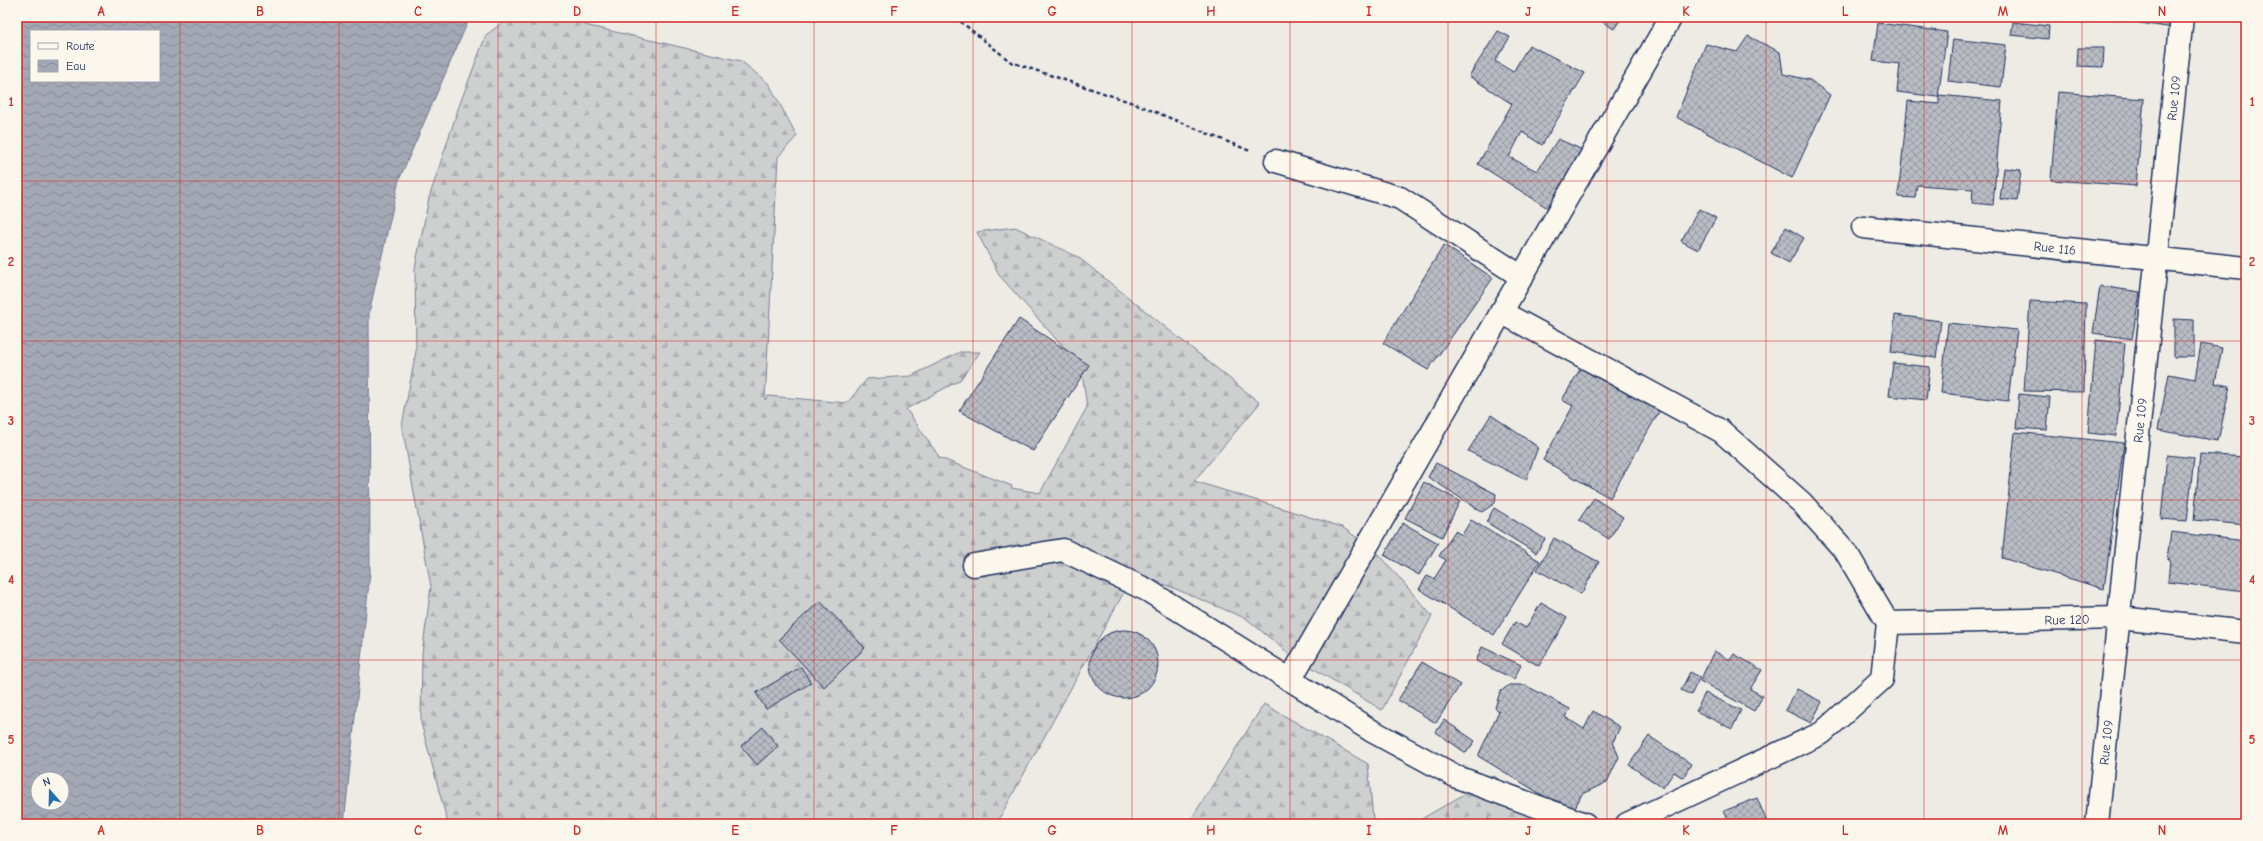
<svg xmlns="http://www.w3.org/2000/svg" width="2263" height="841" font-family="'Comic Neue',sans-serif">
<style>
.forest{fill:url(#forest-firs);stroke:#747f96}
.water{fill:url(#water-waves);stroke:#6d7892;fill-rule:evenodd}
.building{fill:url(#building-cross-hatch);stroke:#1b2f5e}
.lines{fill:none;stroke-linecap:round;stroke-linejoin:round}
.street-casing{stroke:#1b2f5e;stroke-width:25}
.path{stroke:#1b2f5e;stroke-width:2.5;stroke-dasharray:4 3;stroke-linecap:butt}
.street{stroke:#fbf7ec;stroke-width:22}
.grid{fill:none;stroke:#d62828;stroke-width:1;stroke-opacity:0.55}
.labels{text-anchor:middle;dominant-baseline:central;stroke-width:4;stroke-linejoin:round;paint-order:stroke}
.street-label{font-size:13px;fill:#1b2f5e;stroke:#fbf7ec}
.neatline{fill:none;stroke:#d62828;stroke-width:1.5}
.grid-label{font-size:13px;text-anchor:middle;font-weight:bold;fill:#d62828}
</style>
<defs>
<pattern id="forest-firs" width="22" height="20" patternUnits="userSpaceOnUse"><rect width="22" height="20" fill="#cecfcf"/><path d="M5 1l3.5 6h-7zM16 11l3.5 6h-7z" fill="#b0b2b4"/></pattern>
<pattern id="water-waves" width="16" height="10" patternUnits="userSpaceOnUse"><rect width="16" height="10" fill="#a3a8b4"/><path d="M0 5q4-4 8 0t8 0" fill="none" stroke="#848996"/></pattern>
<pattern id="building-cross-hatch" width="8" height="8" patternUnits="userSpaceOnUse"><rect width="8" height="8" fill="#b9bcc3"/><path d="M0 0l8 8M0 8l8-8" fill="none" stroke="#9699a2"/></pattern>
</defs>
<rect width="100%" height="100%" fill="#eeebe4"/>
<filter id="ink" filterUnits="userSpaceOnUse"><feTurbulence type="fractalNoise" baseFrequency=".025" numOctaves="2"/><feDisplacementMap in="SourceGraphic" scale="8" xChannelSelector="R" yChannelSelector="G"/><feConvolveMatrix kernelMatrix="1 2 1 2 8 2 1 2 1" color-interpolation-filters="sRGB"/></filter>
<g filter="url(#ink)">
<path class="forest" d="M510 17H590L585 25 741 61 769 84 797 136 778 157 765 400 768 396 847 403 867 379 911 376 960 352H980L960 380 906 409 940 458 1012 486 1011 488 1040 493 1087 407 1081 367 999 275 977 232 1015 227 1078 257 1260 403 1194 481 1342 527 1377 552 1432 616 1382 710 1288 653 1247 619 1135 572 999 819 1008 824H448L421 723 422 654 431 587 402 426 416 351 415 268 429 198 459 106 486 35Z
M1264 704 1368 764 1373 819 1362 824H1188Z
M1495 776 1525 806 1570 824H1496L1488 818 1490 824H1413Z"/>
<path class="water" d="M17 17H470L399 180 369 313 370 572 344 824H17ZM31 31H159V81H31ZM38 779H62V803H38Z"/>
<path class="building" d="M1595 17H1622L1614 29Z
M2101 17H2175L2173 28Z
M2013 22 2049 26 2048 39 2011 35Z
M1878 23 1947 32 1938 97 1897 92 1900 64 1873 61Z
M1498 31 1510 37 1495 61 1513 72 1529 45 1585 73 1542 145 1522 132 1509 157 1537 171 1558 139 1592 154 1551 210 1478 164 1512 104 1469 76Z
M1748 36 1780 52 1783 74 1810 80 1830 95 1792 178 1676 117 1706 44 1737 52Z
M1953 39 2006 45 2001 87 1948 81Z
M2078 48H2104L2103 67 2077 66Z
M2058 92 2144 99 2136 186 2051 180Z
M1939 95 2002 101 1993 205 1972 203 1973 189 1917 185 1915 198 1898 197 1908 101 1939 104Z
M2004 168 2021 170 2017 201 2000 199Z
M1699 209 1716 218 1698 250 1681 241Z
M1786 227 1804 238 1789 263 1771 253Z
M1444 245 1493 278 1428 370 1383 343Z
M2100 286 2140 292 2132 339 2093 333Z
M2030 301 2086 304 2084 392 2024 391Z
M1895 315 1941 321 1936 358 1891 352Z
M1019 319 1089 365 1033 451 959 411Z
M2174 319 2194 320V357H2174Z
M1948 323 2017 330 2008 401 1941 393Z
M2096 340 2125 343 2116 436 2088 433Z
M2201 344 2222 348 2215 383 2230 386 2218 441 2158 430 2169 374 2195 379Z
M1893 363 1930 367 1926 400 1889 396Z
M1582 366 1660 410 1610 498 1543 460 1573 406 1562 400Z
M2019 394 2050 397 2047 430 2016 428Z
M1491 415 1538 447 1526 480 1468 451Z
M2015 432 2124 443 2104 589 2002 558Z
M2200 454 2246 457V525L2194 520Z
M2167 455 2194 458 2187 521 2161 519Z
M1436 463 1496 494 1495 503 1482 512 1428 477Z
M1424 482 1460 501 1442 537 1405 518Z
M1594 498 1623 517 1609 539 1579 520Z
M1494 508 1545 539 1536 553 1486 522Z
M1471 520 1540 561 1494 635 1419 589 1427 576 1434 579 1446 560 1439 556 1455 531 1462 535Z
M1403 523 1438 543 1419 575 1384 555Z
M2171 532 2246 541V591L2168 582 2170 559 2167 558Z
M1554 538 1599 562 1581 594 1537 570Z
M820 601 865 648 824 687 779 639Z
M1541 603 1567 618 1539 666 1502 644 1515 622 1526 628Z
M1090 664a34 34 0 1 1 68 0a34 34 0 1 1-68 0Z
M1482 647 1521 665 1514 679 1476 661Z
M1714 651 1730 660 1734 654 1762 670 1750 689 1763 696 1754 711 1700 681Z
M1422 662 1460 685 1436 723 1398 700Z
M801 667 811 683 766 709 756 693Z
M1690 672 1700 677 1691 695 1681 690Z
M1509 685H1525L1570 709 1565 717 1584 729 1593 711 1620 727 1613 742 1619 757 1607 782 1582 794 1572 813 1478 756 1499 711 1495 708 1500 692Z
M1797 689 1822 702 1811 723 1785 710Z
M1705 693 1741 710 1732 729 1696 711Z
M1444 720 1475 741 1466 753 1436 732Z
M763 727 778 746 757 765 741 746Z
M1649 736 1691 764 1683 778 1674 772 1663 788 1629 765Z
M1757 798 1767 822 1761 824H1721L1728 820 1724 811Z"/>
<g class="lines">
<defs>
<g id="street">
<path d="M1276 161 1400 198 1522 277"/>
<path id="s1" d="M1863 227 2246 268"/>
<path d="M1501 312 1721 431 1802 503 1846 552 1888 623 1882 679 1822 733 1627 824"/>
<path d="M974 565 1063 550 1147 590 1372 731 1457 777 1585 824"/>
<path id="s2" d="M1888 623 2120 618 2246 632"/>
<path d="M1290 680 1671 17"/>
<path id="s3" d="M2097 824 2182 17"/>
</g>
</defs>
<use href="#street" class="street-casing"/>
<path class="path" d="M955 17 1011 62 1136 104 1250 151"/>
<use href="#street" class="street"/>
</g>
</g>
<path class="grid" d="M180 17V824M339 17V824M498 17V824M656 17V824M814 17V824M973 17V824M1132 17V824M1290 17V824M1448 17V824M1607 17V824M1766 17V824M1924 17V824M2082 17V824M17 181H2246M17 341H2246M17 500H2246M17 660H2246"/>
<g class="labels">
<g class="street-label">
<text stroke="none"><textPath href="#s3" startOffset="730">Rue 109</textPath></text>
<text stroke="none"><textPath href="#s1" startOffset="193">Rue 116</textPath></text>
<text stroke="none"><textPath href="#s3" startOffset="406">Rue 109</textPath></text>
<text stroke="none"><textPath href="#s2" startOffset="179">Rue 120</textPath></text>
<text stroke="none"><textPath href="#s3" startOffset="82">Rue 109</textPath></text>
</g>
</g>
<rect width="2263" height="841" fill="none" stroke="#fbf7ec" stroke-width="44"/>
<rect x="30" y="30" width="130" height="52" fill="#fbf7ec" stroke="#a1a7b3"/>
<rect x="38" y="43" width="20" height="6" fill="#fbf7ec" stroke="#a1a7b3"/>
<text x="66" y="50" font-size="12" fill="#1b2f5e">Route</text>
<rect x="38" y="60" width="20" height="12" fill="url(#water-waves)" stroke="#a1a7b3"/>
<text x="66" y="70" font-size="12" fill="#1b2f5e">Eau</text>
<g transform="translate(50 791) rotate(340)"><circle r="19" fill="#fbf7ec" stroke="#a1a7b3"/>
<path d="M0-3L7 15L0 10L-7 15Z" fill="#1f6fb2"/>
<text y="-6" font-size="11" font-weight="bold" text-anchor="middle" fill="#1b2f5e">N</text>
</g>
<rect x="22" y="22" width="2219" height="797" class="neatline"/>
<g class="grid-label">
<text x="101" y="16">A</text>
<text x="260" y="16">B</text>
<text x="418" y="16">C</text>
<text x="577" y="16">D</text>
<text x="735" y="16">E</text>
<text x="894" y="16">F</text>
<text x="1052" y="16">G</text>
<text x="1211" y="16">H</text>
<text x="1369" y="16">I</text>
<text x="1528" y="16">J</text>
<text x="1686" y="16">K</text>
<text x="1845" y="16">L</text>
<text x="2003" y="16">M</text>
<text x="2162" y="16">N</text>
<text x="11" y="106">1</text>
<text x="2252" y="106">1</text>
<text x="11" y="266">2</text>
<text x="2252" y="266">2</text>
<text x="11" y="425">3</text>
<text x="2252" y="425">3</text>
<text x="11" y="584">4</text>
<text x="2252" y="584">4</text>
<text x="11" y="744">5</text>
<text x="2252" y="744">5</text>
<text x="101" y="835">A</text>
<text x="260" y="835">B</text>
<text x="418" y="835">C</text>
<text x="577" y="835">D</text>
<text x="735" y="835">E</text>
<text x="894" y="835">F</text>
<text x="1052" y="835">G</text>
<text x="1211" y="835">H</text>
<text x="1369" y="835">I</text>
<text x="1528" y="835">J</text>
<text x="1686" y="835">K</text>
<text x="1845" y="835">L</text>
<text x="2003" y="835">M</text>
<text x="2162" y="835">N</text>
</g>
</svg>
